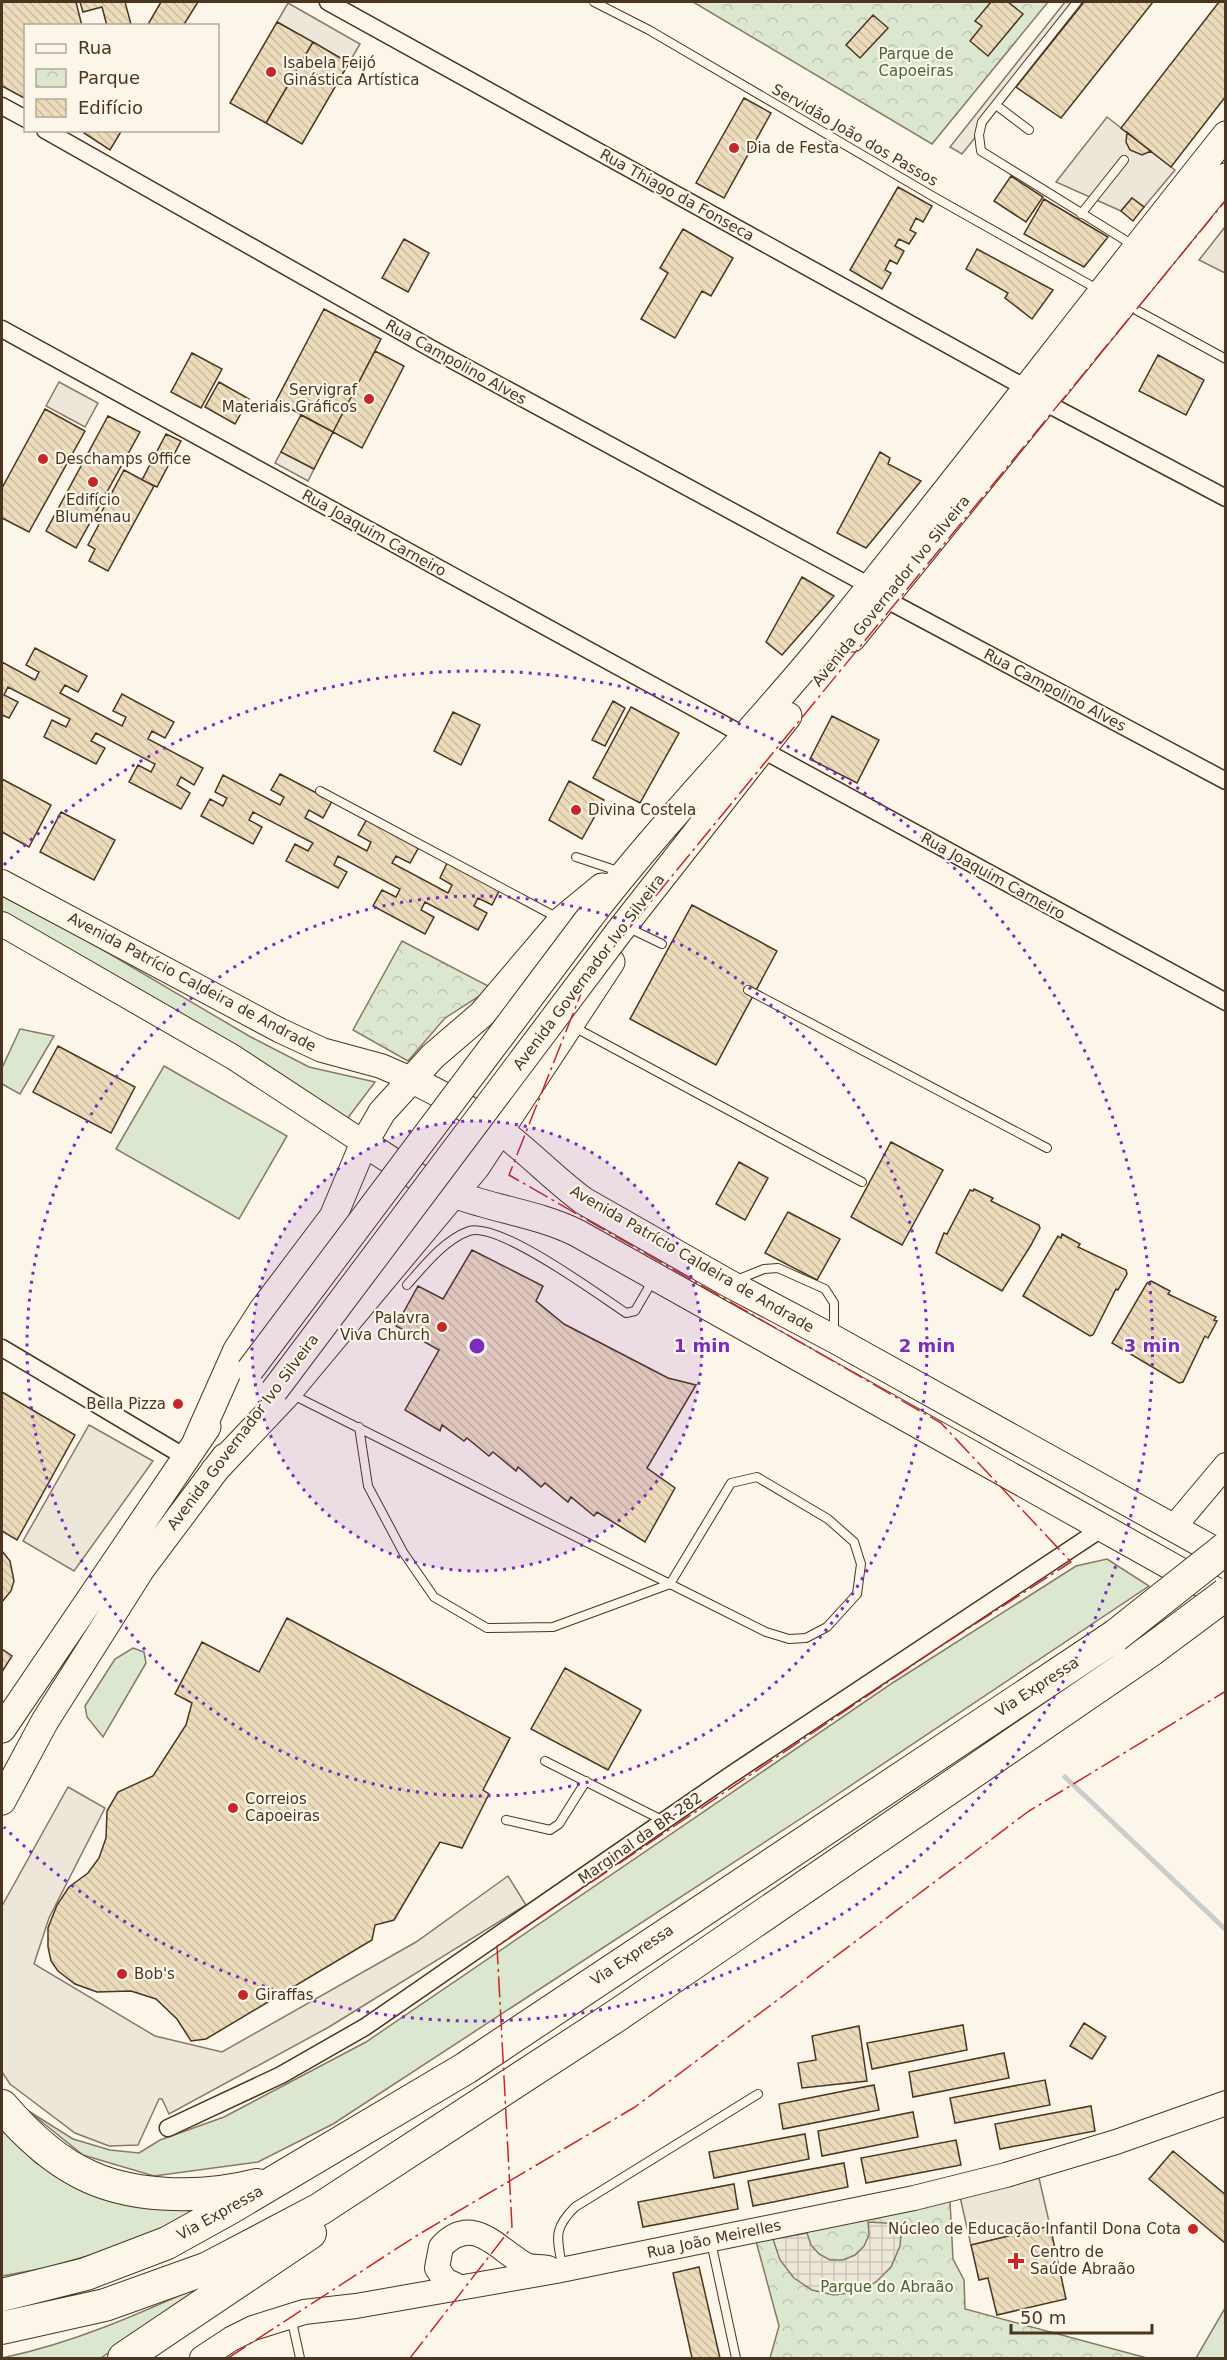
<svg xmlns="http://www.w3.org/2000/svg" width="1227" height="2360" font-family="'DejaVu Sans',sans-serif">
<style>
.green{fill:#dce7d0;stroke:#887966;stroke-width:1.5}
.park{fill:url(#park-crowns);stroke:#887966;stroke-width:1.5}
.parking{fill:#ede7d9;stroke:#887966;stroke-width:1.5}
.plaza{fill:url(#plaza-grid);stroke:#887966;stroke-width:1.5}
.lines{fill:none;stroke-linecap:round;stroke-linejoin:round}
.stream{stroke:#c9cecd;stroke-width:5}
.building{fill:url(#building-back-hatch);stroke:#4a3520;stroke-width:1.5}
.lane-casing{stroke:#4a3520;stroke-width:10}
.street-casing{stroke:#4a3520;stroke-width:19}
.secondary-casing{stroke:#4a3520;stroke-width:26}
.primary-casing{stroke:#4a3520;stroke-width:29}
.highway-casing{stroke:#4a3520;stroke-width:34}
.lane{stroke:#fbf6e9;stroke-width:8}
.street{stroke:#fbf6e9;stroke-width:16}
.secondary{stroke:#fbf6e9;stroke-width:24}
.primary{stroke:#fbf6e9;stroke-width:27}
.highway{stroke:#fbf6e9;stroke-width:32}
.primary-bridge-casing{stroke:#4a3520;stroke-width:29;stroke-linecap:butt}
.highway-bridge-casing{stroke:#4a3520;stroke-width:34;stroke-linecap:butt}
.primary-bridge{stroke:#fbf6e9;stroke-width:27}
.highway-bridge{stroke:#fbf6e9;stroke-width:32}
.power{stroke:#c62828;stroke-width:1.5;stroke-dasharray:21 4.5 3 4.5;stroke-linecap:butt}
.ring{fill:none;stroke:#7b2cbf;stroke-width:3;stroke-dasharray:3 6}
.poi-dot{fill:#c62828;stroke:#fbf6e9;stroke-width:2}
.labels{text-anchor:middle;dominant-baseline:central;stroke-width:4.5;stroke-linejoin:round;paint-order:stroke}
.park-label{font-size:15px;fill:#436837;stroke:#fbf6e9}
.poi-label{font-size:15px;fill:#4a3520;stroke:#fbf6e9;text-anchor:start}
.street-label{font-size:15px;fill:#4a3520;stroke:#fbf6e9}
.centre{fill:#7b2cbf;stroke:#fbf6e9;stroke-width:3}
.ring-label{font-size:18px;text-anchor:middle;font-weight:bold;fill:#7b2cbf;stroke:#fbf6e9;stroke-width:4.5;stroke-linejoin:round;paint-order:stroke}
</style>
<defs>
<pattern id="park-crowns" width="20" height="18" patternUnits="userSpaceOnUse" patternTransform="scale(1.5)"><rect width="20" height="18" fill="#dce7d0"/><path d="M2 6a3 3 0 1 1 6 0M12 15a3 3 0 1 1 6 0" fill="none" stroke="#bec7b2"/></pattern>
<pattern id="plaza-grid" width="8" height="8" patternUnits="userSpaceOnUse" patternTransform="scale(1.5)"><rect width="8" height="8" fill="#ede7d9"/><path d="M0 4h8M4 0v8" fill="none" stroke="#cdc7ba"/></pattern>
<pattern id="building-back-hatch" width="6" height="6" patternUnits="userSpaceOnUse" patternTransform="scale(1.5)"><rect width="6" height="6" fill="#ecdcbc"/><path d="M-1 5l2 2M0 0l6 6M5-1l2 2" fill="none" stroke="#ccbda1"/></pattern>
</defs>
<rect width="100%" height="100%" fill="#fbf6e9"/>
<path class="green" d="M2 896 76 934 249 1036 309 1067 375 1082 347 1119 2 913Z
M20 1029 54 1036 20 1094 2 1084V1068Z
M164 1066 287 1136 239 1219 116 1149Z
M1107 1559 1149 1586 817 1808 333 2124 258 2162 154 2176 83 2155 27 2110 73 2139 110 2150 139 2153 160 2140 224 2117 366 2042 894 1682 1076 1566Z
M133 1648 144 1652 146 1663 103 1737 87 1717 85 1706 115 1659Z
M2 2129 36 2163 79 2186 216 2206 126 2245 45 2268 2 2276Z
M207 2283 101 2358H2C74 2343 139 2314 207 2283Z
M1225 2308V2358H1196Z"/>
<path class="park" d="M693 2H1048L932 144Z
M402 941 492 988 445 1018 408 1061 353 1030Z
M950 2201 953 2259 964 2280 965 2309 1147 2358H770L779 2326 756 2241Z"/>
<path class="parking" d="M1065 2H1083L962 154 950 147Z
M288 3 360 44 349 63 277 22Z
M1107 117 1175 170 1144 207 1132 198 1121 211 1056 182Z
M1225 227V273L1199 260Z
M59 382 98 403 85 427 46 406Z
M281 452 314 469 308 481 275 463Z
M89 1425 153 1461 74 1571 23 1541Z
M68 1787 105 1808 49 1918 34 1964 155 2036 222 2052 416 1942 508 1876 526 1905 329 2027 169 2114 162 2099H159L138 2145 109 2146 75 2133 10 2084 2 2072V1906Z
M1039 2178 1050 2226 971 2245 960 2197Z"/>
<path class="plaza" d="M868 2222 902 2224 900 2246 891 2267 876 2282 856 2292 834 2295 812 2290 794 2278 780 2260 773 2239 807 2233 811 2245 819 2254 830 2260H843L855 2255 864 2246 869 2235Z"/>
<g class="lines">
<path class="stream" d="M1065 1777 1226 1930"/>
</g>
<path class="building" d="M2 2H76L82 26H26V99L2 86Z
M80 2H125L131 24 107 26 102 7 83 12Z
M161 2H198L183 26H147Z
M991 2H1008L1023 14 988 56 970 41 982 26 975 21Z
M1084 2H1153L1061 118 1016 87Z
M1219 2H1226V96L1171 167 1121 128Z
M873 15 888 28 860 58 846 45Z
M277 22 313 42 266 123 230 103Z
M313 42 349 63 302 144 266 123Z
M744 98 771 113 724 198 696 183Z
M86 130H122L110 150 84 133Z
M1127 132 1139 142 1151 151 1142 155 1130 150 1126 142Z
M1011 176 1043 197 1026 222 994 201Z
M898 187 932 206 923 222 916 218 910 230 916 233 909 244 899 239 895 246 904 251 897 264 890 260 885 270 891 273 882 289 850 270Z
M1132 198 1144 207 1133 221 1121 211Z
M1044 199 1108 237 1084 267 1024 234Z
M683 229 733 258 711 296 702 291 675 338 641 319 668 273 660 268Z
M404 239 429 253 408 292 382 278Z
M977 249 1053 290 1032 319 1005 298 1008 293 966 269Z
M324 309 381 339 333 432 276 401Z
M375 351 404 366 362 448 333 432Z
M192 353 222 369 201 408 171 392Z
M1158 355 1204 380 1186 415 1139 391Z
M219 382 249 399 235 424 205 407Z
M45 409 85 431 29 532 2 518V488Z
M301 415 333 432 314 469 281 452Z
M108 416 140 432 76 548 46 531Z
M166 434 181 441 157 487 142 480Z
M880 452 890 458 888 464 921 481 866 548 837 533Z
M124 470 154 486 108 571 89 561 95 549 88 545 105 513 102 511Z
M802 577 834 596 782 655 766 642Z
M35 648 87 676 78 692 65 685 60 693 122 726 126 717 113 711 122 694 174 722 165 738 152 731 148 739 203 768 194 785 181 777 177 785 190 793 181 809 129 782 138 765 151 772 155 764 96 733 91 741 105 748 96 764 44 737 52 720 66 727 70 719 8 687 4 695 18 702 9 718 2 715V662L35 680 39 672 26 665Z
M613 701 625 708 605 746 592 740Z
M631 707 679 733 640 803 593 778Z
M453 712 480 725 461 765 434 751Z
M832 716 879 740 857 783 810 759Z
M280 774 332 801 323 818 309 810 305 818 367 851 371 842 358 835 367 819 419 847 410 863 396 856 392 863 448 893 452 885 440 878 448 861 500 889 492 905 478 898 474 906 487 913 478 930 425 902 421 910 434 917 425 934 373 906 382 890 396 897 400 889 338 856 334 865 347 872 338 888 286 861 295 844 308 851 313 843 253 812 249 820 262 827 253 844 201 816 210 799 223 806 227 798 215 792 223 775 280 805 284 797 271 790Z
M2 779 51 805 29 847 2 832Z
M569 781 604 800 582 839 549 820Z
M61 812 115 840 94 880 40 852Z
M692 905 777 951 716 1065 630 1019Z
M58 1046 135 1087 111 1133 33 1092Z
M891 1142 943 1170 902 1245 851 1217Z
M739 1162 768 1178 745 1220 716 1204Z
M974 1189 993 1198 991 1201 1039 1225 1040 1228 1031 1245 1002 1291 936 1253 944 1233 947 1234 970 1190 973 1191Z
M788 1212 840 1239 817 1280 765 1253Z
M1062 1234 1080 1244 1078 1247 1126 1270 1127 1274 1118 1290 1116 1289 1093 1335 1090 1336 1023 1296 1058 1236 1061 1238Z
M472 1250 543 1286 536 1301 564 1324 668 1378 696 1385 647 1468 675 1488 645 1542 597 1512 594 1516 571 1497 568 1502 545 1483 541 1487 518 1467 516 1471 493 1452 489 1456 467 1438 464 1441 442 1425 440 1431 405 1410 439 1350 396 1326 418 1286 443 1299Z
M1151 1281 1170 1291 1168 1294 1216 1317 1214 1320 1217 1321 1208 1338 1205 1336 1183 1382 1179 1383 1112 1343 1147 1283Z
M2 1392 75 1435 17 1540 2 1531Z
M2 1551 10 1561 14 1581 11 1591 2 1602Z
M287 1618 510 1738 483 1790 489 1794 462 1848 440 1842 394 1920 375 1925 372 1940 206 2039 191 2041 177 2019 156 1999 131 1991 97 1992 75 1984 58 1971 51 1961 48 1947V1928L57 1905 69 1887 88 1873 99 1858 106 1838 107 1811 118 1792 153 1776 186 1725 192 1703 175 1694 202 1642 259 1672Z
M2 1649 12 1656 2 1672Z
M565 1668 641 1710 608 1770 531 1729Z
M1084 2023 1106 2037 1092 2059 1070 2046Z
M963 2025 967 2050 872 2069 867 2043Z
M859 2026 867 2081 802 2088 798 2063 816 2060 812 2036Z
M1004 2053 1009 2078 913 2097 909 2072Z
M1045 2080 1050 2105 955 2123 950 2098Z
M874 2085 879 2110 783 2129 779 2104Z
M1091 2106 1095 2131 1000 2149 995 2124Z
M913 2112 918 2137 822 2156 818 2131Z
M805 2134 809 2159 714 2178 709 2152Z
M956 2140 961 2165 866 2183 861 2158Z
M1173 2151 1226 2195V2244L1149 2179Z
M844 2163 848 2187 753 2206 748 2181Z
M734 2184 738 2209 643 2227 638 2202Z
M1050 2226 1066 2299 997 2315 988 2278 979 2280 971 2245Z
M699 2267 720 2358H692L673 2273Z"/>
<g class="lines">
<defs>
<path id="lane" d="M594 2 649 30 934 197 1099 290
M1077 2 982 122 979 135 981 151 1133 245
M996 105 1029 130
M1081 214 1124 160
M1127 305 1226 359
M320 791 558 918
M576 857 621 872
M633 930 662 944
M748 990 1047 1148
M572 1026 862 1182
M734 1281 764 1269 778 1268 825 1289 834 1303V1334
M407 1285C424 1266 444 1240 469 1231 498 1221 599 1295 626 1313L635 1311 653 1280
M291 1394 670 1584 553 1627 487 1628 434 1597 403 1552 368 1486 359 1427
M757 1477 828 1519 854 1542 861 1564 857 1594 827 1627 806 1638 789 1639 766 1632 670 1584 731 1483Z
M545 1761 664 1821
M506 1820 550 1830 559 1824 586 1781
M711 2242 736 2358
M562 2266C557 2237 553 2229 575 2207L758 2094
M291 2317 300 2358"/>
<path id="street" d="M328 2 1026 388
M2 106 26 119
M45 130 432 349 870 586
M2 329 747 737
M1044 402 1226 498
M885 599 1226 781
M761 749 1226 1002
M2 1348 185 1457
M168 2128 281 2075 365 2027 729 1776 1101 1529"/>
<path id="secondary" d="M2 882 279 1030 322 1050 381 1066 411 1079
M2 924 233 1057 364 1143
M1173 1528 1226 1465
M460 2287 445 2280 437 2268 441 2247C473 2212 498 2250 526 2265 532 2268 541 2266 548 2268
M202 2358 231 2339 253 2328 304 2312 356 2306 556 2271 914 2198 1006 2175 1116 2142 1226 2103"/>
<path id="primary" d="M852 638 1226 177
M590 917C662 823 746 739 821 648 958 479 1090 305 1226 135
M618 933 788 716
M411 1079C442 1095 475 1111 503 1133 531 1154 555 1180 584 1201L728 1283 834 1339 1226 1557
M364 1143C393 1161 423 1184 457 1195 497 1210 539 1214 577 1233L1226 1597
M197 1440 237 1350 262 1311 333 1217 364 1143 382 1112 433 1056 482 1014 562 920 602 887
M214 1471 285 1396 476 1167 611 962
M2 1729 207 1427
M2 1801 45 1721 141 1569 225 1457"/>
<path id="highway" d="M2 2106C26 2134 55 2162 90 2177 139 2199 207 2198 257 2185
M2 2295 86 2274 167 2243 230 2208 466 2068 1115 1636
M2 2328 105 2305 208 2268 320 2209 616 2016 1151 1650
M124 2358 310 2233"/>
</defs>
<use href="#lane" class="lane-casing"/>
<use href="#street" class="street-casing"/>
<use href="#secondary" class="secondary-casing"/>
<use href="#primary" class="primary-casing"/>
<use href="#highway" class="highway-casing"/>
<use href="#lane" class="lane"/>
<use href="#street" class="street"/>
<use href="#secondary" class="secondary"/>
<use href="#primary" class="primary"/>
<use href="#highway" class="highway"/>
<defs>
<path id="primary-bridge" d="M250 1370 590 917
M274 1391 618 933"/>
<path id="highway-bridge" d="M1115 1636 1226 1548
M1151 1650 1226 1594"/>
</defs>
<use href="#primary-bridge" class="primary-bridge-casing"/>
<use href="#highway-bridge" class="highway-bridge-casing"/>
<use href="#primary-bridge" class="primary-bridge"/>
<use href="#highway-bridge" class="highway-bridge"/>
<path class="power" d="M228 2358 416 2236 635 2107 1029 1811 1226 1691
M410 2358 512 2227 497 1946 944 1644 1071 1562 941 1423 509 1175 586 981 1226 200"/>
</g>
<circle cx="477" cy="1346" r="225" fill="#7b2cbf" fill-opacity=".12"/>
<g class="ring">
<circle cx="477" cy="1346" r="225"/>
<circle cx="477" cy="1346" r="450"/>
<path d="M4 865A675 675 0 1 1 4 1827"/>
</g>
<g class="poi-dot">
<circle cx="271" cy="72" r="6"/>
<circle cx="734" cy="148" r="6"/>
<circle cx="369" cy="399" r="6"/>
<circle cx="43" cy="459" r="6"/>
<circle cx="93" cy="482" r="6"/>
<circle cx="576" cy="810" r="6"/>
<circle cx="442" cy="1327" r="6"/>
<circle cx="178" cy="1404" r="6"/>
<circle cx="233" cy="1808" r="6"/>
<circle cx="122" cy="1974" r="6"/>
<circle cx="243" cy="1995" r="6"/>
<circle cx="1193" cy="2229" r="6"/>
<path d="M1013 2252h6v6h6v6h-6v6h-6v-6h-6v-6h6z"/>
</g>
<g class="labels">
<g class="park-label">
<text x="916" y="54">Parque de<tspan x="916" dy="17">Capoeiras</tspan></text>
<text x="887" y="2287">Parque do Abraão</text>
</g>
<g class="poi-label">
<text x="283" y="63">Isabela Feijó<tspan x="283" dy="17">Ginástica Artística</tspan></text>
<text x="746" y="148">Dia de Festa</text>
<text x="357" y="390" text-anchor="end">Servigraf<tspan x="357" dy="17">Materiais Gráficos</tspan></text>
<text x="55" y="459">Deschamps Office</text>
<text x="93" y="500" text-anchor="middle">Edifício<tspan x="93" dy="17">Blumenau</tspan></text>
<text x="588" y="810">Divina Costela</text>
<text x="430" y="1318" text-anchor="end">Palavra<tspan x="430" dy="17">Viva Church</tspan></text>
<text x="166" y="1404" text-anchor="end">Bella Pizza</text>
<text x="245" y="1799">Correios<tspan x="245" dy="17">Capoeiras</tspan></text>
<text x="134" y="1974">Bob's</text>
<text x="255" y="1995">Giraffas</text>
<text x="1181" y="2229" text-anchor="end">Núcleo de Educação Infantil Dona Cota</text>
<text x="1030" y="2252">Centro de<tspan x="1030" dy="17">Saúde Abraão</tspan></text>
</g>
<g class="street-label">
<text transform="translate(855 135) rotate(30)">Servidão João dos Passos</text>
<text transform="translate(677 195) rotate(29)">Rua Thiago da Fonseca</text>
<text transform="translate(456 362) rotate(29)">Rua Campolino Alves</text>
<text transform="translate(374 533) rotate(29)">Rua Joaquim Carneiro</text>
<text transform="translate(891 591) rotate(-51)">Avenida Governador Ivo Silveira</text>
<text transform="translate(1055 690) rotate(28)">Rua Campolino Alves</text>
<text transform="translate(993 876) rotate(29)">Rua Joaquim Carneiro</text>
<text transform="translate(589 972) rotate(-53)">Avenida Governador Ivo Silveira</text>
<text transform="translate(192 982) rotate(28)">Avenida Patrício Caldeira de Andrade</text>
<text transform="translate(692 1259) rotate(30)">Avenida Patrício Caldeira de Andrade</text>
<text transform="translate(243 1432) rotate(-53)">Avenida Governador Ivo Silveira</text>
<text transform="translate(1037 1687) rotate(-33)">Via Expressa</text>
<text transform="translate(640 1838) rotate(-35)">Marginal da BR-282</text>
<text transform="translate(632 1955) rotate(-34)">Via Expressa</text>
<text transform="translate(220 2213) rotate(-29)">Via Expressa</text>
<text transform="translate(714 2239) rotate(-12)">Rua João Meirelles</text>
</g>
</g>
<circle cx="477" cy="1346" r="9" class="centre"/>
<g class="ring-label">
<text x="702" y="1352">1 min</text>
<text x="927" y="1352">2 min</text>
<text x="1152" y="1352">3 min</text>
</g>
<rect width="1227" height="2360" fill="none" stroke="#4a3520" stroke-width="6"/>
<rect x="24" y="24" width="195" height="108" fill="#fbf6e9" stroke="#b4a999" stroke-width="1.5"/>
<rect x="36" y="44" width="30" height="9" fill="#fbf6e9" stroke="#b4a999" stroke-width="1.5"/>
<text x="78" y="54" font-size="18" fill="#4a3520">Rua</text>
<rect x="36" y="69" width="30" height="18" fill="url(#park-crowns)" stroke="#b4a999" stroke-width="1.5"/>
<text x="78" y="84" font-size="18" fill="#4a3520">Parque</text>
<rect x="36" y="99" width="30" height="18" fill="url(#building-back-hatch)" stroke="#b4a999" stroke-width="1.5"/>
<text x="78" y="114" font-size="18" fill="#4a3520">Edifício</text>
<path d="M1011 2324v9h141v-9" fill="none" stroke="#4a3520" stroke-width="3"/>
<text x="1020" y="2324" font-size="18" fill="#4a3520" stroke="#fbf6e9" stroke-width="4.5" paint-order="stroke">50 m</text>
</svg>
